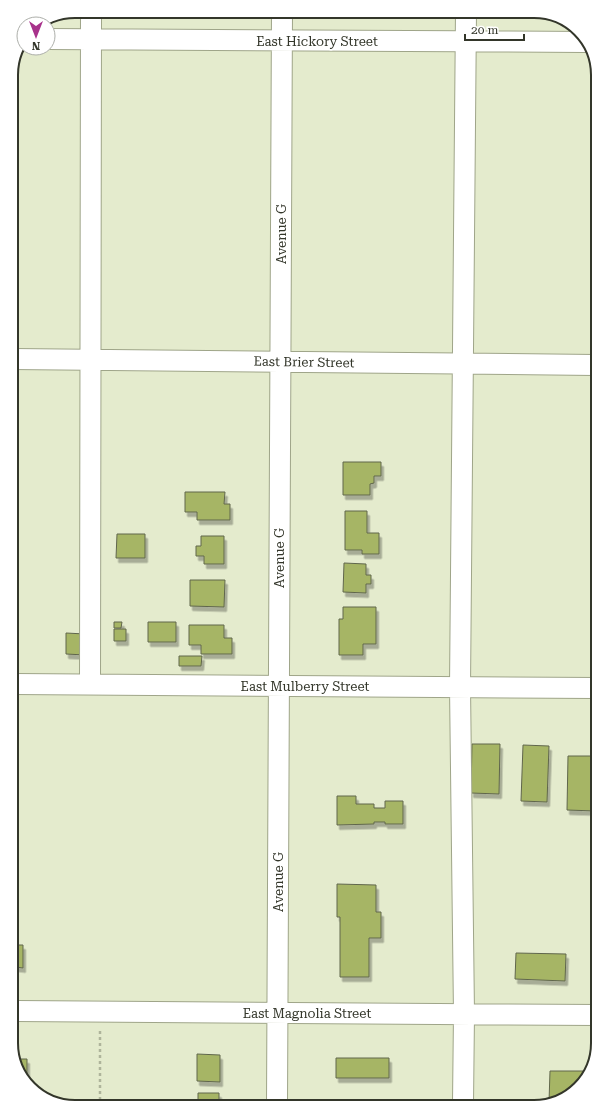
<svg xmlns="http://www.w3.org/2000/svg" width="609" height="1118" font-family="'Roboto Serif',serif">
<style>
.building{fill:#a6b565;stroke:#60664c;filter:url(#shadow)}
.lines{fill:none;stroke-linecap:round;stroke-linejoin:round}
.minor-casing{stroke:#9fa589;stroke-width:22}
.path{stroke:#aeb49b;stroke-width:2.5;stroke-dasharray:3 3;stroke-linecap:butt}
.minor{stroke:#fff;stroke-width:20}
.labels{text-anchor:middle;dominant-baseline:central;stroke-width:3;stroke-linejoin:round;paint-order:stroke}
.street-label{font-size:13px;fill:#33362a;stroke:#fff}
.rim{fill:none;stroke:#33362a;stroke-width:2}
</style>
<defs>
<filter id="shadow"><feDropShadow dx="2.5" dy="4.5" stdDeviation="0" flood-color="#0004"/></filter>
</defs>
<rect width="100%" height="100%" fill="#e4ebcd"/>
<path class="building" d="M343 462H381V476H374V483L370 484V495H343Z
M185 492H225L224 504H230V520H197V512H185Z
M345 511H367V533H379V554H362V550H345Z
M117 534H145V558H116Z
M201 536H224V564H204V556H196V546H201Z
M344 563 366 564V575H371V584H366V593L343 592Z
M190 580H225L224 607 190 606Z
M343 607H376V644H363V655H339V619H343Z
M114 622H122L121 628H114Z
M148 622H176V642H148Z
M189 625H224V638H232V654H201V645H189Z
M114 629H126V641H114Z
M66 633 85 634V655L66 654Z
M179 656H202L201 666H179Z
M472 744H500L499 794 471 793Z
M523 745 549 746 547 802 521 801Z
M568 756H596L595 811 567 810Z
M337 796H356V804H374V808H385V801H403V824H385V822H374V824L337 825Z
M337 884 376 885V912H381V938H369V977H340V917H337Z
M15 945H23V968L15 967Z
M516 953 566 954 565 981 515 979Z
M197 1054 220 1055V1082L197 1081Z
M336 1058H389V1078H336Z
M16 1059H27V1080L16 1068Z
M550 1071H586V1079L559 1102H549Z
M198 1093H219V1101H222V1105L198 1106Z"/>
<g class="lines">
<defs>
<path id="minor" d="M48 39 586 42
M13 359 595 365
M14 684 596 688
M90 684 91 11
M16 1011 598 1015
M463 1103 464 1014 460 687 466 11
M277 1105 282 11"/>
</defs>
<use href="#minor" class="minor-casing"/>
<path class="path" d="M100 1031V1107"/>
<use href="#minor" class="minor"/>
</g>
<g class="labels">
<g class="street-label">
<text x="317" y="41">East Hickory Street</text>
<text transform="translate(281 234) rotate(-90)">Avenue G</text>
<text transform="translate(304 362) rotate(1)">East Brier Street</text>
<text transform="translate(279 558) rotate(-90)">Avenue G</text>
<text x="305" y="686">East Mulberry Street</text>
<text transform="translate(278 882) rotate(-90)">Avenue G</text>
<text x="307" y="1013">East Magnolia Street</text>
</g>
</g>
<path d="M0 0H609V1118H0ZM75 18H534A57 57 0 0 1 591 75V1043A57 57 0 0 1 534 1100H75A57 57 0 0 1 18 1043V75A57 57 0 0 1 75 18Z" fill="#fff" fill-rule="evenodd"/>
<path class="rim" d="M75 18H534A57 57 0 0 1 591 75V1043A57 57 0 0 1 534 1100H75A57 57 0 0 1 18 1043V75A57 57 0 0 1 75 18Z"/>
<g transform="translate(36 36) rotate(180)"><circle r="19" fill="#ffffff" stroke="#adafaa"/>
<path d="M0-3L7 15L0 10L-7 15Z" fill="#a8328b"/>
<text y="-6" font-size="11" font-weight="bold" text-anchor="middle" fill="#33362a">N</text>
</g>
<path d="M465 34v6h59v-6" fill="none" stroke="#33362a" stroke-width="2"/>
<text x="471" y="34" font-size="12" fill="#33362a" stroke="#ffffff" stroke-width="3" paint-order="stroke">20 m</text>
</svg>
